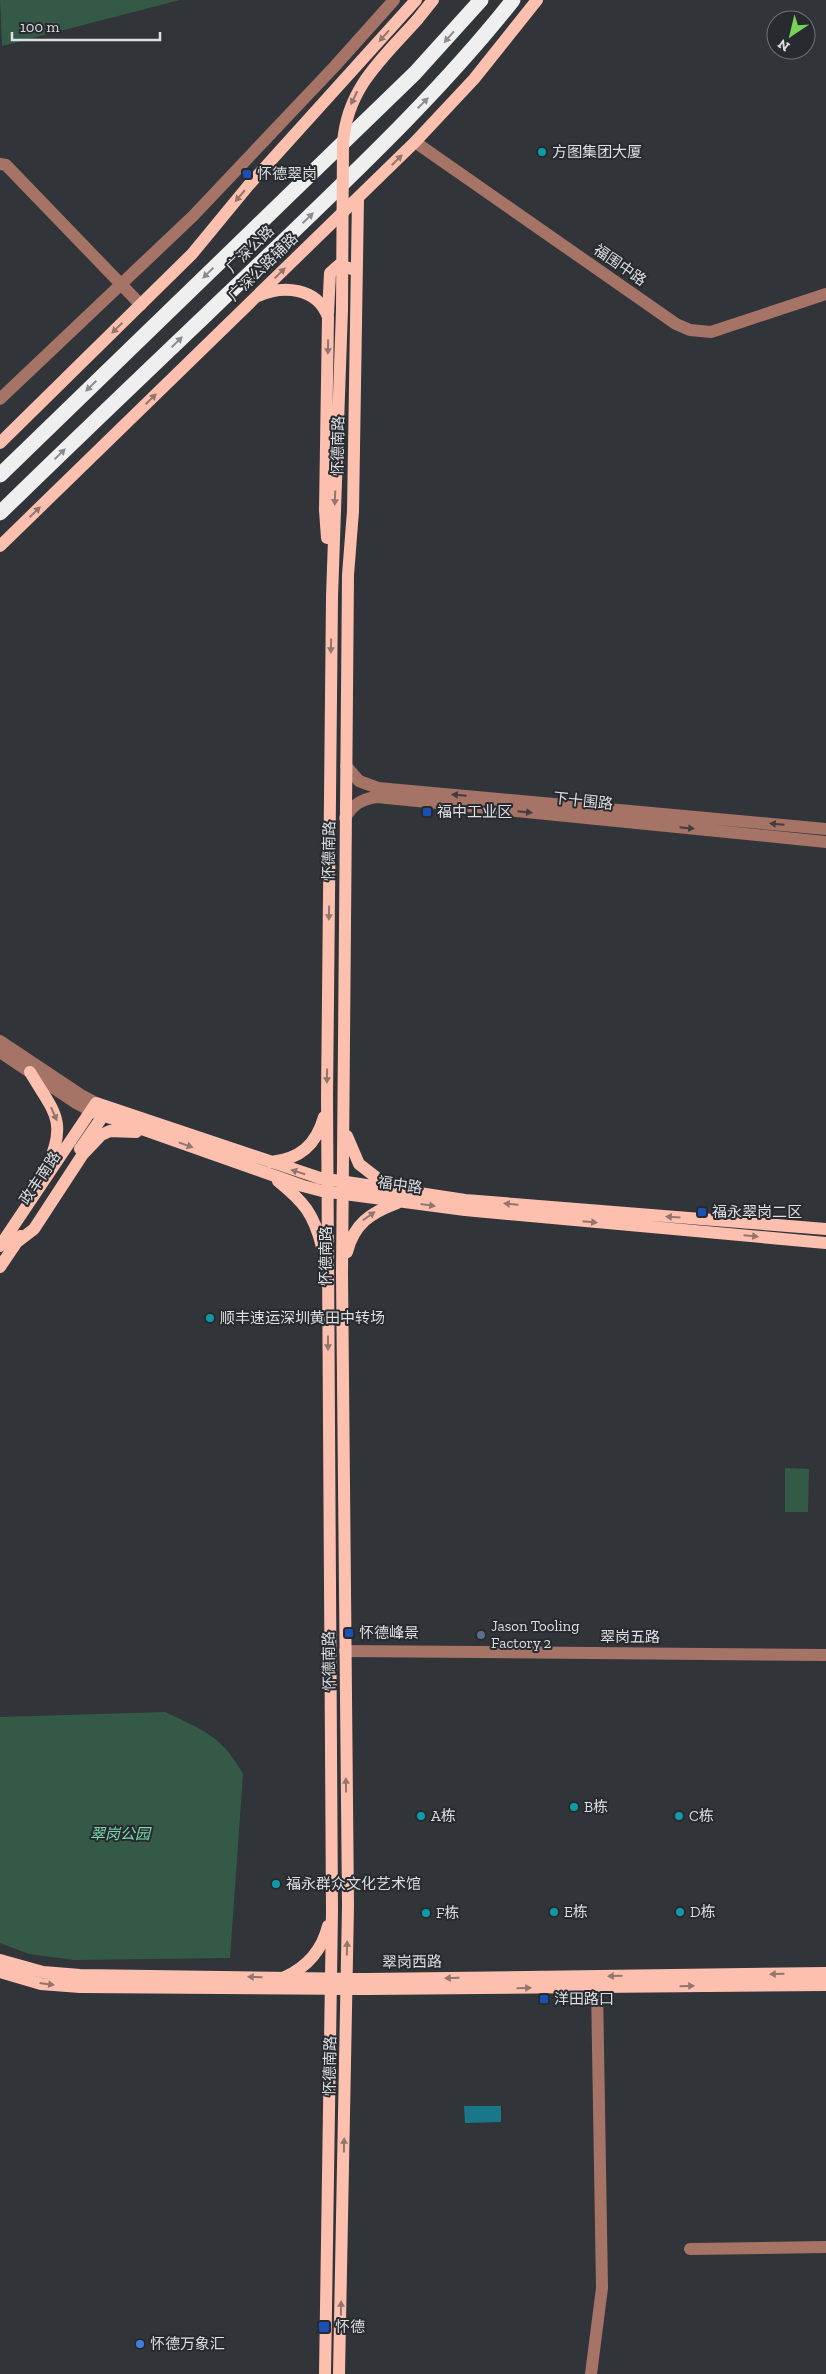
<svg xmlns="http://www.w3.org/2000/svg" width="826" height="2374" font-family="'Zilla Slab','Noto Sans SC',serif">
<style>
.green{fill:#345a47}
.water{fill:#187789}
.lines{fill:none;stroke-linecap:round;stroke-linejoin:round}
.minor{stroke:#a57467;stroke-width:12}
.major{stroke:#fdc0af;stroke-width:12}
.highway{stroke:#efefef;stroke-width:15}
.major-bridge{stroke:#fdc0af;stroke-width:12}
.oneway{fill:#92756f}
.oneway2{fill:#8b8c8f}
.oneway3{fill:#463c3d}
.culture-dot{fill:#0f9aa8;stroke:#272a2f;stroke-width:2}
.transit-dot{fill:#1a4fb4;stroke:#272a2f;stroke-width:2}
.service-dot{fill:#5c6f8a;stroke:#272a2f;stroke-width:2}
.shop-dot{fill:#3f7fe0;stroke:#272a2f;stroke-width:2}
.labels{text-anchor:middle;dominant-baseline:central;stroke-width:4;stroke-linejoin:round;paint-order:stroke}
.poi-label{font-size:15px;fill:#dddfe2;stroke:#272a2f;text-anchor:start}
.street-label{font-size:15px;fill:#dddfe2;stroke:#272a2f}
.park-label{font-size:15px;font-style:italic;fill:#78dcad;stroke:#272a2f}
</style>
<rect width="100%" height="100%" fill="#313439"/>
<path class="green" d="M0 0H180L2 46Z
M785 1468 809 1469 808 1512H785Z
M165 1712C203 1730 222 1736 243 1774L230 1958 74 1960 29 1954 0 1943V1717Z"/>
<path class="water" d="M464 2106H501V2122L465 2123Z"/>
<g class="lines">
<path class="minor" d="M415 142 676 324 690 330 711 332 826 294
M0 164 6 165 141 305
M0 399 193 216 335 66 394 0
M346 766 359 781 378 788 826 829
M345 818C353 804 362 799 377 797L826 842
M0 1041 81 1095 96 1103
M0 1052 76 1103 91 1111
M345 1651 826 1655
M690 2249 826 2247
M591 2374 602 2288 597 1987"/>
<path class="major" d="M417 20 433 0
M258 296C283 285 317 287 328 317L325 510 327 538
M328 314 330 273 339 265 352 269
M0 443 192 254 248 186 416 0
M0 546 415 142 474 79 537 0
M30 1072C53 1111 68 1120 48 1165
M91 1111 303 1186 322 1191 465 1210 826 1243
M347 1136 359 1164 386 1185
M80 1149 107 1110
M271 1162C300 1159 316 1145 324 1117
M278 1181C304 1202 314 1214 322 1247
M17 1242 34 1229 83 1154 101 1135 110 1131 136 1132
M0 1246 96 1103 320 1178 465 1200 826 1229
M347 1252C354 1224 370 1213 397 1203
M0 1267 21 1236
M0 1960 43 1972 80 1975 367 1979 826 1973
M0 1972 41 1984 80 1987 368 1989 826 1985
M285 1977C307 1967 322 1950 328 1926
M325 2374 332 1911 327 1098 332 597 342 309
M339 2374 348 1906 342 1274 348 575 353 511 358 198"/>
<path class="highway" d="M0 475 415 73 481 0
M0 513C90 425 182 338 273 251 356 171 441 91 513 0"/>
<path class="major-bridge" d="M342 309 343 143C347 88 382 59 417 20"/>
</g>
<defs><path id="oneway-solid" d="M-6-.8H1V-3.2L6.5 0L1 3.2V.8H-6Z" transform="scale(1.25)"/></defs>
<g class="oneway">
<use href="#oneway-solid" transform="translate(384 36) rotate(132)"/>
<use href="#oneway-solid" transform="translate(354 98) rotate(116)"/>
<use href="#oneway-solid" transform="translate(397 160) rotate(-45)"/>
<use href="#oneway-solid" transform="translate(240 196) rotate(130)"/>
<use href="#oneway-solid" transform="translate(280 273) rotate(-44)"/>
<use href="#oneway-solid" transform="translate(117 328) rotate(136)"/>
<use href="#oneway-solid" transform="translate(328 347) rotate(91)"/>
<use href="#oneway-solid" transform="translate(151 399) rotate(-45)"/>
<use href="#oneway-solid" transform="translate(335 498) rotate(92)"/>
<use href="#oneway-solid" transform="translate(35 512) rotate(-44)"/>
<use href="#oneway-solid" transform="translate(331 646) rotate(91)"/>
<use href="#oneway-solid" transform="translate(329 913) rotate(91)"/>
<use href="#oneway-solid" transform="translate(327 1076) rotate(91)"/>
<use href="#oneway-solid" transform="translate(54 1114) rotate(66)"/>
<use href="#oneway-solid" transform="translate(186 1145) rotate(19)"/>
<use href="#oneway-solid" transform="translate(298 1172) rotate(-162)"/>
<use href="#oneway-solid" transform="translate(511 1204) rotate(-175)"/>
<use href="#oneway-solid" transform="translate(428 1205) rotate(8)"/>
<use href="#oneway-solid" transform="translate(369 1216) rotate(-35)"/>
<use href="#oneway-solid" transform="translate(673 1217) rotate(-176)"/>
<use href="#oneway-solid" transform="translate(590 1222) rotate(5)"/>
<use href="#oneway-solid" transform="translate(751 1236) rotate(5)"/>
<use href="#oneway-solid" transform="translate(328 1343) rotate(90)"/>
<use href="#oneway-solid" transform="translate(346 1785) rotate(-91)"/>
<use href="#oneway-solid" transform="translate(347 1948) rotate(-89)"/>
<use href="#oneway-solid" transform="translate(777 1974) rotate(179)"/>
<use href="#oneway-solid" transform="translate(615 1976) rotate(179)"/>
<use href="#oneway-solid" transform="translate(255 1977) rotate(-179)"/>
<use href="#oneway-solid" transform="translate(452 1978) rotate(179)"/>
<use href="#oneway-solid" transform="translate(47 1984) rotate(7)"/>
<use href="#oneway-solid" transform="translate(687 1986) rotate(-1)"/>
<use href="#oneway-solid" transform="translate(524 1988) rotate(-1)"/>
<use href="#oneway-solid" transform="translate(344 2145) rotate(-89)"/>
<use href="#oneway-solid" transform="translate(341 2308) rotate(-89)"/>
</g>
<g class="oneway2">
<use href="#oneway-solid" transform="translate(449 37) rotate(131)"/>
<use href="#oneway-solid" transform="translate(423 103) rotate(-45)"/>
<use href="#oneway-solid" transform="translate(308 218) rotate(-44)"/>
<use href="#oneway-solid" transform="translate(208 273) rotate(136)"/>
<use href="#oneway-solid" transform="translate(177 342) rotate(-44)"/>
<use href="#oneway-solid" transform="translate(91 386) rotate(136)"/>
<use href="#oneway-solid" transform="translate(60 454) rotate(-44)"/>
</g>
<g class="oneway3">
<use href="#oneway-solid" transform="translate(459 795) rotate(-175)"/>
<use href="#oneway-solid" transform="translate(525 812) rotate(6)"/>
<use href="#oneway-solid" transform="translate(777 824) rotate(-175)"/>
<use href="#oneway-solid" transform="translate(687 828) rotate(6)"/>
</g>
<g class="culture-dot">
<circle cx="542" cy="152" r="5"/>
<circle cx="210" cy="1318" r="5"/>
<circle cx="574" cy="1807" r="5"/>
<circle cx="421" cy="1816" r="5"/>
<circle cx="679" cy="1816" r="5"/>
<circle cx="276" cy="1884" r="5"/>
<circle cx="554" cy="1912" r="5"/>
<circle cx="680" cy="1912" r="5"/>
<circle cx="426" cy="1913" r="5"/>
</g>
<g class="transit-dot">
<rect x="242" y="169" width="10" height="10" rx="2.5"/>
<rect x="422" y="807" width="10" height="10" rx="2.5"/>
<rect x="697" y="1207" width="10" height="10" rx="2.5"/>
<rect x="344" y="1628" width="10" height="10" rx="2.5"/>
<rect x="539" y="1994" width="10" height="10" rx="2.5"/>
<rect x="318" y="2321" width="12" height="12" rx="2.5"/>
</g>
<circle class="service-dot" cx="481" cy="1635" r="5"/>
<circle class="shop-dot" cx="140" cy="2344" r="5"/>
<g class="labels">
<g class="poi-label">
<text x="552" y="152">方图集团大厦</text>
<text x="257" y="174">怀德翠岗</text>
<text x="437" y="812">福中工业区</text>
<text x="712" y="1212">福永翠岗二区</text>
<text x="220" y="1318">顺丰速运深圳黄田中转场</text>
<text x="491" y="1626">Jason Tooling<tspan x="491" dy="17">Factory 2</tspan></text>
<text x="359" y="1633">怀德峰景</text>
<text x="584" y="1807">B栋</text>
<text x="431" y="1816">A栋</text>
<text x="689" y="1816">C栋</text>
<text x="286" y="1884">福永群众文化艺术馆</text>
<text x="564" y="1912">E栋</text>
<text x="690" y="1912">D栋</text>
<text x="436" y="1913">F栋</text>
<text x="554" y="1999">洋田路口</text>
<text x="335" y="2327">怀德</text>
<text x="150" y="2344">怀德万象汇</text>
</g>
<g class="street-label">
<text transform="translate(250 249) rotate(-44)">广深公路</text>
<text transform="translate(620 265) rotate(35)">福围中路</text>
<text transform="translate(263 267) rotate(-44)">广深公路辅路</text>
<text transform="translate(338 446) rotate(-89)">怀德南路</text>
<text transform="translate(583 801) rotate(6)">下十围路</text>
<text transform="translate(329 851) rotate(-89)">怀德南路</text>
<text transform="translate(40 1178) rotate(-56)">政丰南路</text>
<text transform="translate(400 1185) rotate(8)">福中路</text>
<text transform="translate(326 1256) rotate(-90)">怀德南路</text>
<text x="630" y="1637">翠岗五路</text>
<text transform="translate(329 1661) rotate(-91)">怀德南路</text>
<text transform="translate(412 1962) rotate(-1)">翠岗西路</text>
<text transform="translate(330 2066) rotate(-89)">怀德南路</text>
</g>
<g class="park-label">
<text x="120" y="1834">翠岗公园</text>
</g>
</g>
<g transform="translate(791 35) rotate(215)"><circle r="24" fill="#272a2f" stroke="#707277"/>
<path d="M0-4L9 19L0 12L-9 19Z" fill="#79d157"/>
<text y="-8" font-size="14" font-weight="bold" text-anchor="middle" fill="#dddfe2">N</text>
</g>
<path d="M12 32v8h148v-8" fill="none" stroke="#dddfe2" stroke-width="2.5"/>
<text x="20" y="32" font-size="15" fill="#dddfe2" stroke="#272a2f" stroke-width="4" paint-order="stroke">100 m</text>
</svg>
